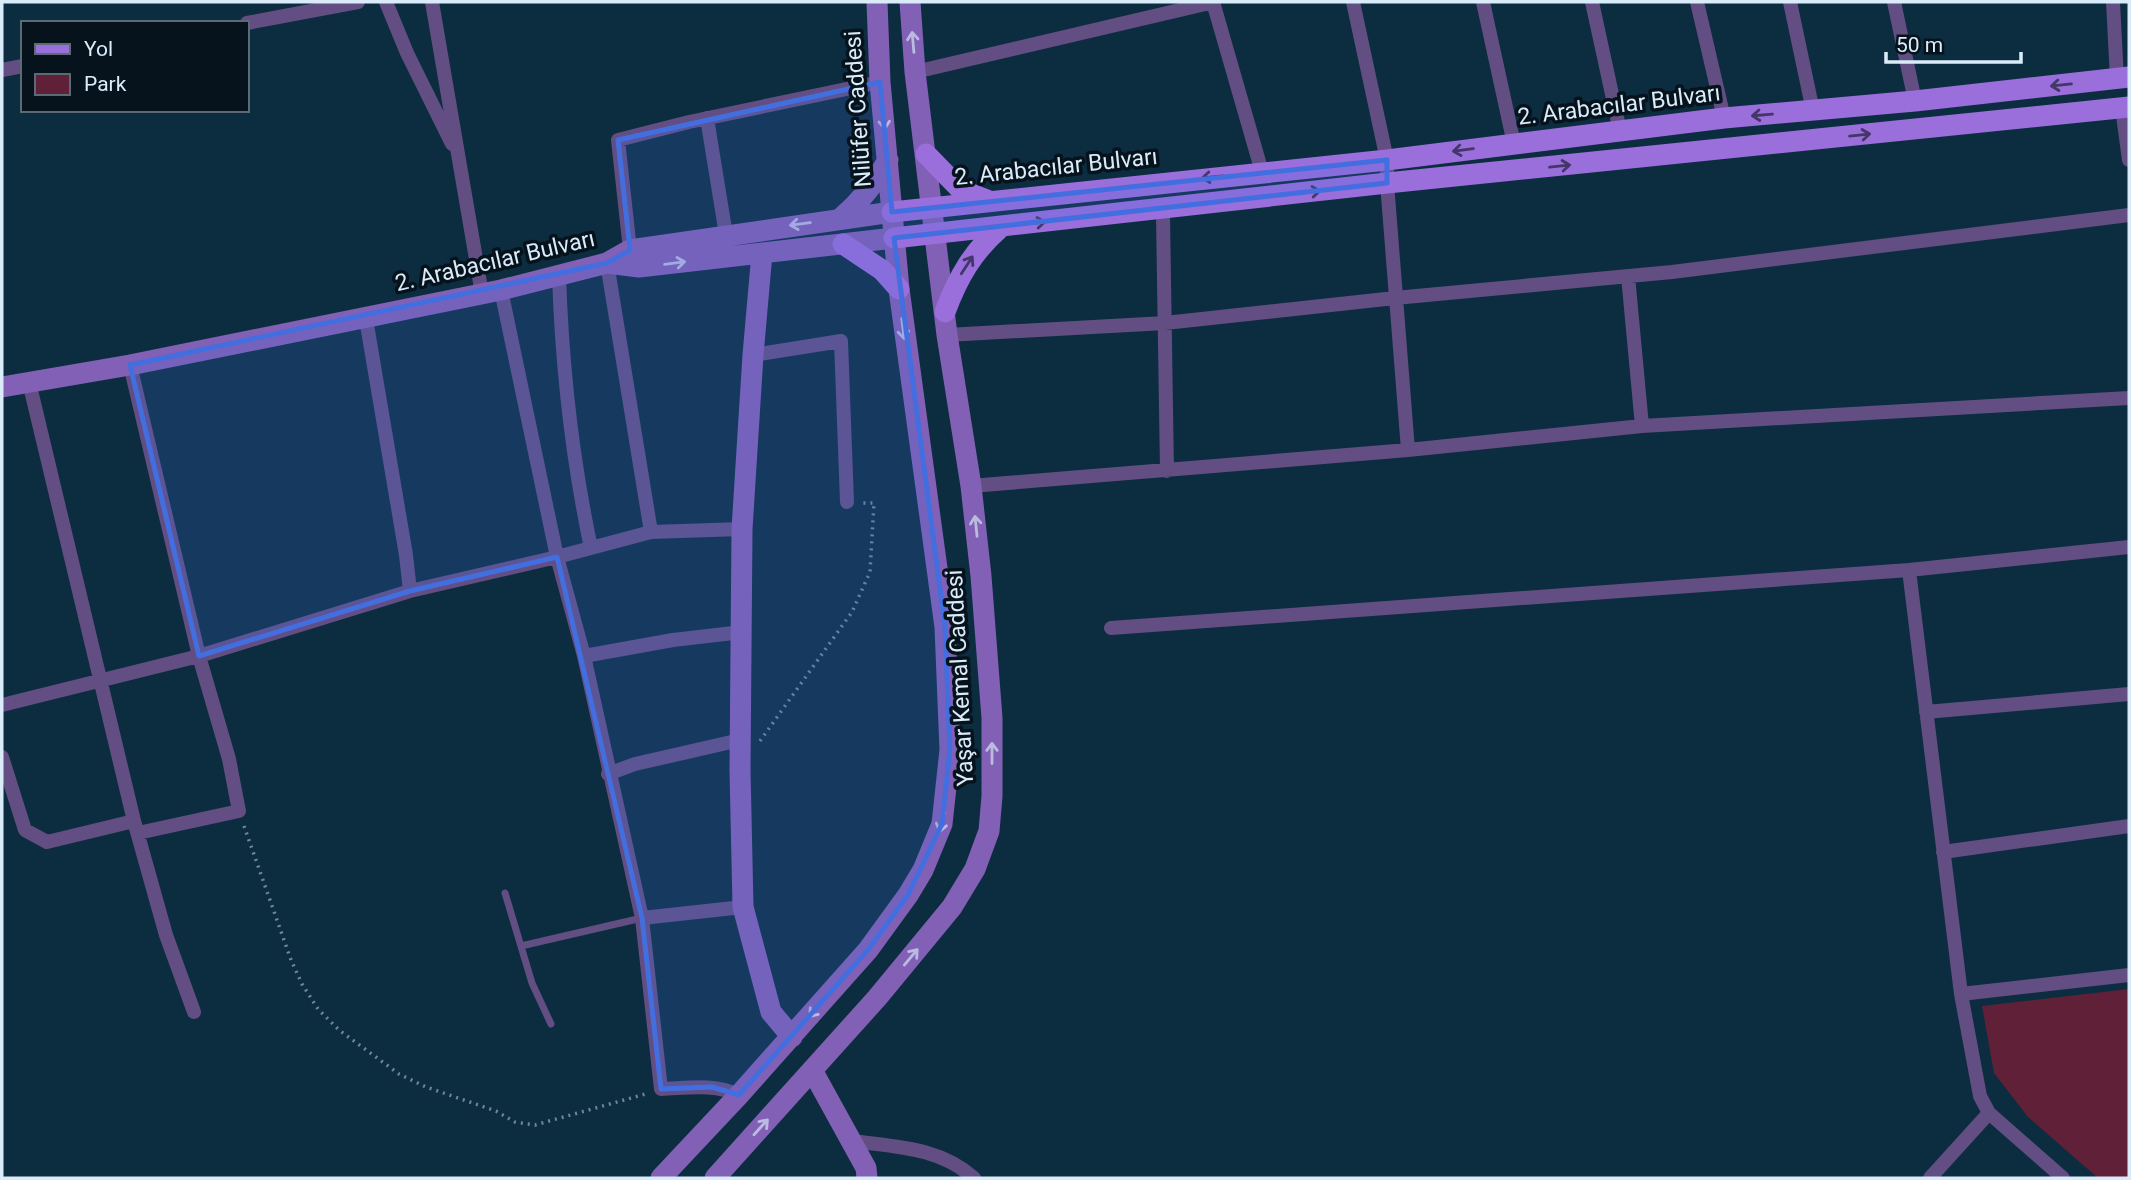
<svg xmlns="http://www.w3.org/2000/svg" width="2131" height="1180" font-family="Roboto,sans-serif">
<style>
.green{fill:#602138}
.lines{fill:none;stroke-linecap:round;stroke-linejoin:round}
.path{stroke:#6e8899;stroke-width:3.5;stroke-dasharray:2 5;stroke-linecap:butt}
.lane{stroke:#624e82;stroke-width:7}
.street{stroke:#624e82;stroke-width:14}
.secondary{stroke:#8260b5;stroke-width:21}
.primary{stroke:#9a6edb;stroke-width:21}
.oneway{stroke:#bbbbe2}
.oneway2{stroke:#423768}
.marked{fill:#436edf;fill-opacity:0.2;stroke:#436edf;stroke-width:5;stroke-linejoin:round}
.labels{text-anchor:middle;dominant-baseline:central;stroke-width:7;stroke-linejoin:round;paint-order:stroke}
.street-label{font-size:23px;fill:#daecfa;stroke:#07131c}
</style>
<rect width="100%" height="100%" fill="#0c2c40"/>
<path class="green" d="M2129 989V1178H2098L2028 1117 1994 1073 1982 1006Z"/>
<g class="lines">
<path class="path" d="M760 741 852 612 870 572 874 503H863
M244 826 291 960 302 984 318 1009 339 1030 399 1074 426 1087 496 1111 515 1122 535 1125 649 1093"/>
<path class="lane" d="M505 893 532 983 551 1024
M521 946 642 918"/>
<path class="street" d="M386 2 407 53 452 144
M432 2 482 294
M1213 2 1262 172
M1353 2 1387 160V183L1408 450
M1483 2 1514 144
M1592 2 1620 131
M1697 2 1724 118
M1790 2 1813 111
M1894 2 1915 101
M2113 2 2117 79
M247 23 358 2
M2 70 23 66
M915 72 1214 2
M2122 108 2129 160
M707 118 726 235
M1163 216 1167 471
M630 250 618 140 689 122 880 82
M607 263 651 532
M559 275C562 368 572 458 591 548
M1628 276 1642 426
M501 290 557 557 584 656 642 918 661 1089C688 1088 714 1083 739 1095
M366 319 406 555 410 591
M947 335 1165 323 1395 298 1672 272 2129 215
M753 355 841 341 847 502
M130 365 199 656 229 759 239 811 138 833
M29 382 134 821 166 935 194 1012
M971 486 1408 450 1642 426 2129 398
M2129 547 1909 570 1961 994 2129 975
M1111 628 1909 570
M584 656 673 640 742 632
M2 705 199 656 410 591 557 557 651 532 742 529
M1926 712 2129 694
M2 757 25 830 47 842 134 821
M608 774 635 764 740 740
M1943 852 2129 826
M642 918 743 907
M1961 994 1980 1096 1989 1113 2063 1178
M852 1141C896 1147 939 1147 974 1178
M1930 1178 1989 1113"/>
<path class="secondary" d="M840 219C861 201 875 184 888 160
M762 253 753 355 742 529 740 770 743 907 771 1012 792 1037
M607 263 639 267 894 238
M2 387 130 365 501 290 607 263 630 250 892 212
M812 1070 866 1168 867 1178
M661 1178 739 1095 868 950 908 895 923 870 942 824 950 750 945 627 899 289 880 82 877 2
M715 1178 877 998 952 907 975 869 989 831 992 796V718L981 576 971 486 947 335 915 72 910 2"/>
<path class="primary" d="M926 154 961 190 987 200
M892 212 1387 160 1724 118 1915 101 2129 77
M894 238 1387 183 2129 107
M843 244 882 270 899 289
M945 312C958 277 973 251 1001 227"/>
</g>
<defs><path id="oneway-shaft" d="M-6 0H5M1.5-3L5.5 0L1.5 3" fill="none" stroke-width="1.6" stroke-linecap="round" stroke-linejoin="round" transform="scale(1.75)"/></defs>
<g class="oneway">
<use href="#oneway-shaft" transform="translate(913 42) rotate(-95)"/>
<use href="#oneway-shaft" transform="translate(884 119) rotate(85)"/>
<use href="#oneway-shaft" transform="translate(800 224) rotate(172)"/>
<use href="#oneway-shaft" transform="translate(675 263) rotate(-7)"/>
<use href="#oneway-shaft" transform="translate(903 329) rotate(83)"/>
<use href="#oneway-shaft" transform="translate(976 526) rotate(-96)"/>
<use href="#oneway-shaft" transform="translate(992 753) rotate(-90)"/>
<use href="#oneway-shaft" transform="translate(942 822) rotate(104)"/>
<use href="#oneway-shaft" transform="translate(911 957) rotate(-50)"/>
<use href="#oneway-shaft" transform="translate(816 1009) rotate(131)"/>
<use href="#oneway-shaft" transform="translate(761 1127) rotate(-48)"/>
</g>
<g class="oneway2">
<use href="#oneway-shaft" transform="translate(2061 85) rotate(174)"/>
<use href="#oneway-shaft" transform="translate(1762 115) rotate(175)"/>
<use href="#oneway-shaft" transform="translate(1860 135) rotate(-6)"/>
<use href="#oneway-shaft" transform="translate(1463 150) rotate(173)"/>
<use href="#oneway-shaft" transform="translate(1560 166) rotate(-6)"/>
<use href="#oneway-shaft" transform="translate(1212 177) rotate(174)"/>
<use href="#oneway-shaft" transform="translate(1310 192) rotate(-6)"/>
<use href="#oneway-shaft" transform="translate(1035 223) rotate(-6)"/>
<use href="#oneway-shaft" transform="translate(967 265) rotate(-57)"/>
</g>
<path class="marked" d="M880 82 892 212 1387 160V183L894 238 945 627 950 750 942 824 908 895 868 950 739 1095 712 1087 661 1089 642 918 557 557 410 591 199 656 130 365 607 263 630 250 618 140Z"/>
<g class="labels">
<g class="street-label">
<text transform="translate(1619 105) rotate(-7)">2. Arabacılar Bulvarı</text>
<text transform="translate(858 109) rotate(-94)">Nilüfer Caddesi</text>
<text transform="translate(1056 167) rotate(-6)">2. Arabacılar Bulvarı</text>
<text transform="translate(495 261) rotate(-13)">2. Arabacılar Bulvarı</text>
<text transform="translate(960 678) rotate(-93)">Yaşar Kemal Caddesi</text>
</g>
</g>
<rect width="2131" height="1180" fill="none" stroke="#daecfa" stroke-width="7"/>
<rect x="21" y="21" width="228" height="91" fill="#07131c" stroke="#5b6a75" stroke-width="2"/>
<rect x="35" y="44" width="35" height="10" fill="#9a6edb" stroke="#5b6a75" stroke-width="2"/>
<text x="84" y="56" font-size="21" fill="#daecfa">Yol</text>
<rect x="35" y="74" width="35" height="21" fill="#602138" stroke="#5b6a75" stroke-width="2"/>
<text x="84" y="91" font-size="21" fill="#daecfa">Park</text>
<path d="M1886 52v10h135v-10" fill="none" stroke="#daecfa" stroke-width="3.5"/>
<text x="1896" y="52" font-size="21" fill="#daecfa" stroke="#07131c" stroke-width="5" paint-order="stroke">50 m</text>
</svg>
